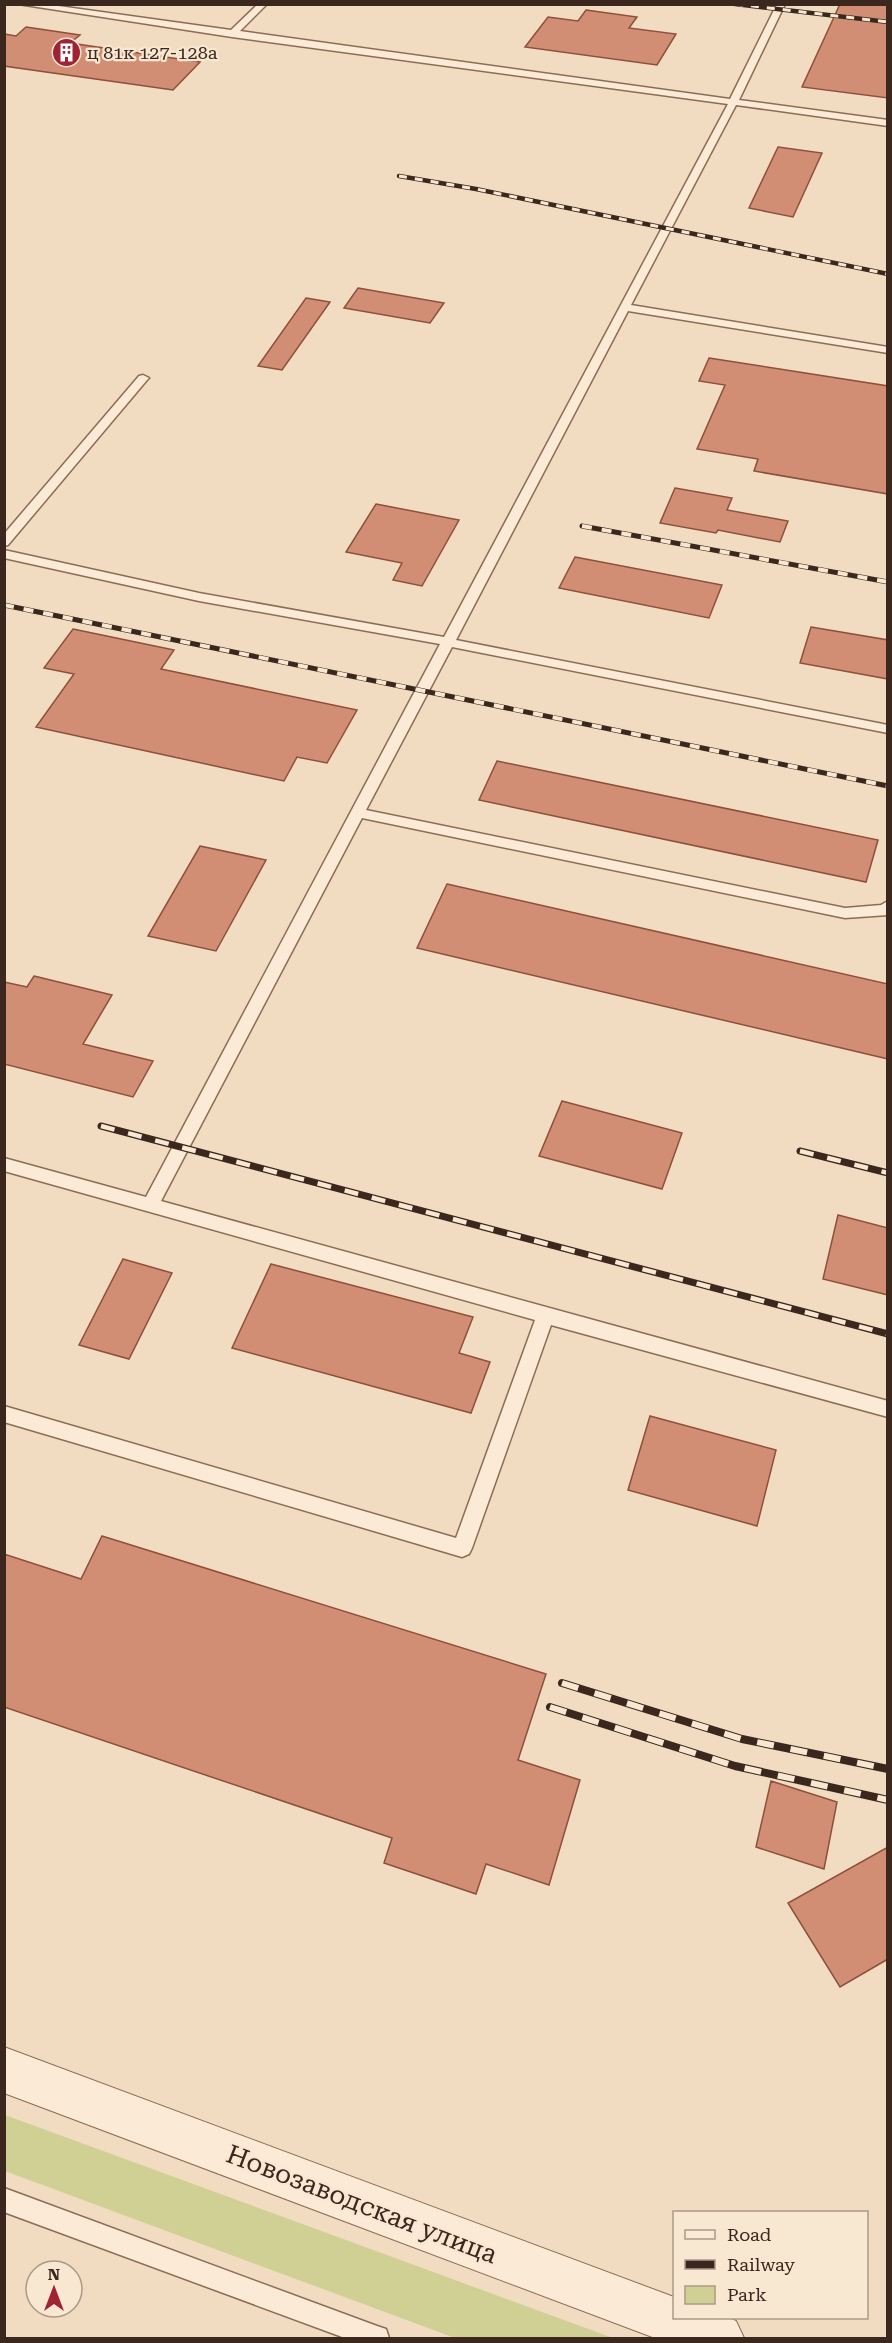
<svg xmlns="http://www.w3.org/2000/svg" width="892" height="2343" font-family="'Roboto Serif',serif">
<style>
.green{fill:#d0cf94}
.building{fill:#d28e74;stroke:#8d503b;stroke-width:1.5}
.lines{fill:none;stroke-linecap:round;stroke-linejoin:round}
.lane-casing{stroke:#8c6c57;stroke-width:3}
.street-casing{stroke:#8c6c57;stroke-width:2}
.lane{fill:#fbead5;fill-rule:evenodd}
.street{fill:#fbead5;fill-rule:evenodd}
.rail-far3-casing{stroke:#3b271d;stroke-width:4.5}
.rail-far2-casing{stroke:#3b271d;stroke-width:5}
.rail-far1-casing{stroke:#3b271d;stroke-width:7}
.rail-casing{stroke:#3b271d;stroke-width:8}
.rail-far3{stroke:#f8e7d1;stroke-width:3;stroke-dasharray:8;stroke-linecap:butt}
.rail-far2{stroke:#f8e7d1;stroke-width:4;stroke-dasharray:10;stroke-linecap:butt}
.rail-far1{stroke:#f8e7d1;stroke-width:4.5;stroke-dasharray:14;stroke-linecap:butt}
.rail{stroke:#f8e7d1;stroke-width:6;stroke-dasharray:17;stroke-linecap:butt}
.labels{text-anchor:middle;dominant-baseline:central;stroke-width:4.5;stroke-linejoin:round;paint-order:stroke}
.far-poi-label{font-size:18px;fill:#3b271d;stroke:#f8e7d1;text-anchor:start}
.near-street-label{font-size:26px;fill:#3b271d;stroke:#f8e7d1}
</style>
<rect width="100%" height="100%" fill="#f1dcc1"/>
<path class="green" d="M4 2115H5L613 2338H455L5 2171Z"/>
<path class="building" d="M840 4H888V98L802 87Z
M586 10 637 17 629 28 676 34 657 65 525 47 548 17 578 21Z
M26 27 80 35 70 43 200 62 173 90 4 66V34L16 36Z
M778 147 822 153 793 217 749 208Z
M358 288 444 303 430 323 344 308Z
M306 298 330 302 282 370 258 366Z
M709 358 888 386V494L754 471 758 459 697 449 725 385 699 381Z
M675 488 732 498 727 510 788 521 780 542 718 530 716 533 660 523Z
M376 504 459 520 422 586 393 580 402 563 346 552Z
M575 557 722 585 709 618 559 588Z
M811 627 888 640V679L800 663Z
M73 629 174 650 161 669 357 710 327 763 297 757 284 781 36 727 74 674 44 668Z
M497 761 878 840 866 882 479 800Z
M200 846 266 860 216 951 148 936Z
M447 884 888 984V1059L417 948Z
M34 976 112 995 83 1044 153 1061 133 1097 4 1064V982L27 987Z
M562 1101 682 1133 662 1189 539 1156Z
M838 1215 888 1228V1295L823 1279Z
M123 1259 172 1273 129 1359 79 1345Z
M271 1264 473 1317 459 1353 490 1362 471 1413 232 1348Z
M650 1416 776 1450 757 1526 628 1490Z
M102 1536 546 1674 518 1760 580 1780 549 1885 486 1864 476 1894 384 1863 392 1838 4 1707V1554L81 1579Z
M771 1781 837 1802 824 1869 756 1847Z
M888 1847V1959L840 1987 788 1903Z"/>
<g class="lines">
<defs>
<path id="lane" d="M18 4H44L231 30 258 4H267L240 31 730 99 777 4H785L739 100 888 120V126L736 105 631 305 888 347V353L628 311 456 640 888 725V733L452 647 366 810 845 908 881 905 888 901V915L845 918 362 818 161 1201 888 1401V1417L551 1325 472 1548 469 1554 462 1557 4 1422V1406L456 1538 535 1320 4 1171V1158L146 1197 440 644 199 601 4 558V550L199 593 444 637 728 104 232 37Z
M143 375 149 378 147 380 8 545 4 546V534L139 376Z
M4 2188 377 2326 386 2329 389 2338H345L4 2212Z"/>
<path id="street" d="M4 2047 674 2297V2318H729L736 2321 744 2338H655L4 2093Z"/>
</defs>
<use href="#lane" class="lane-casing"/>
<use href="#street" class="street-casing"/>
<use href="#lane" class="lane"/>
<use href="#street" class="street"/>
<defs>
<path id="rail-far3" d="M735 4 888 22
M399 176 476 189 888 274"/>
<path id="rail-far2" d="M582 526 888 582
M4 605 888 786"/>
<path id="rail-far1" d="M101 1126 888 1334
M800 1151 888 1173"/>
<path id="rail" d="M562 1683 742 1739 888 1769
M550 1707 735 1766 888 1800"/>
</defs>
<use href="#rail-far3" class="rail-far3-casing"/>
<use href="#rail-far2" class="rail-far2-casing"/>
<use href="#rail-far1" class="rail-far1-casing"/>
<use href="#rail" class="rail-casing"/>
<use href="#rail-far3" class="rail-far3"/>
<use href="#rail-far2" class="rail-far2"/>
<use href="#rail-far1" class="rail-far1"/>
<use href="#rail" class="rail"/>
</g>
<defs>
<symbol id="building-disc" viewBox="-11 -11 22 22"><circle r="9.5" fill="#9f2335" stroke="#f8e7d1"/><path d="M-4-6H4V6H1V3H-1V6H-4ZM-2.5-4.3h1.7v1.8h-1.7ZM.8-4.3h1.7v1.8H.8ZM-2.5-1h1.7V.8h-1.7ZM.8-1h1.7V.8H.8Z" fill="#fff"/></symbol>
</defs>
<g fill-rule="evenodd">
<use href="#building-disc" x="50" y="36" width="33" height="33"/>
</g>
<g class="labels">
<g class="far-poi-label">
<text x="87" y="52">ц 81к 127-128а</text>
</g>
<g class="near-street-label">
<text transform="translate(362 2204) rotate(21)">Новозаводская улица</text>
</g>
</g>
<rect width="892" height="2343" fill="none" stroke="#3b271d" stroke-width="12"/>
<rect x="673" y="2211" width="195" height="108" fill="#f8e7d1" stroke="#ac9a89" stroke-width="1.5"/>
<rect x="685" y="2230" width="30" height="9" fill="#fbead5" stroke="#ac9a89" stroke-width="1.5"/>
<text x="727" y="2241" font-size="18" fill="#3b271d">Road</text>
<rect x="685" y="2260" width="30" height="9" fill="#3b271d" stroke="#ac9a89" stroke-width="1.5"/>
<text x="727" y="2271" font-size="18" fill="#3b271d">Railway</text>
<rect x="685" y="2286" width="30" height="18" fill="#d0cf94" stroke="#ac9a89" stroke-width="1.5"/>
<text x="727" y="2301" font-size="18" fill="#3b271d">Park</text>
<g transform="translate(54 2289)"><circle r="28" fill="#f8e7d1" stroke="#ac9a89" stroke-width="1.5"/>
<path d="M0-4.5L10 22L0 15L-10 22Z" fill="#9f2335"/>
<text y="-9" font-size="16" font-weight="bold" text-anchor="middle" fill="#3b271d">N</text>
</g>
</svg>
